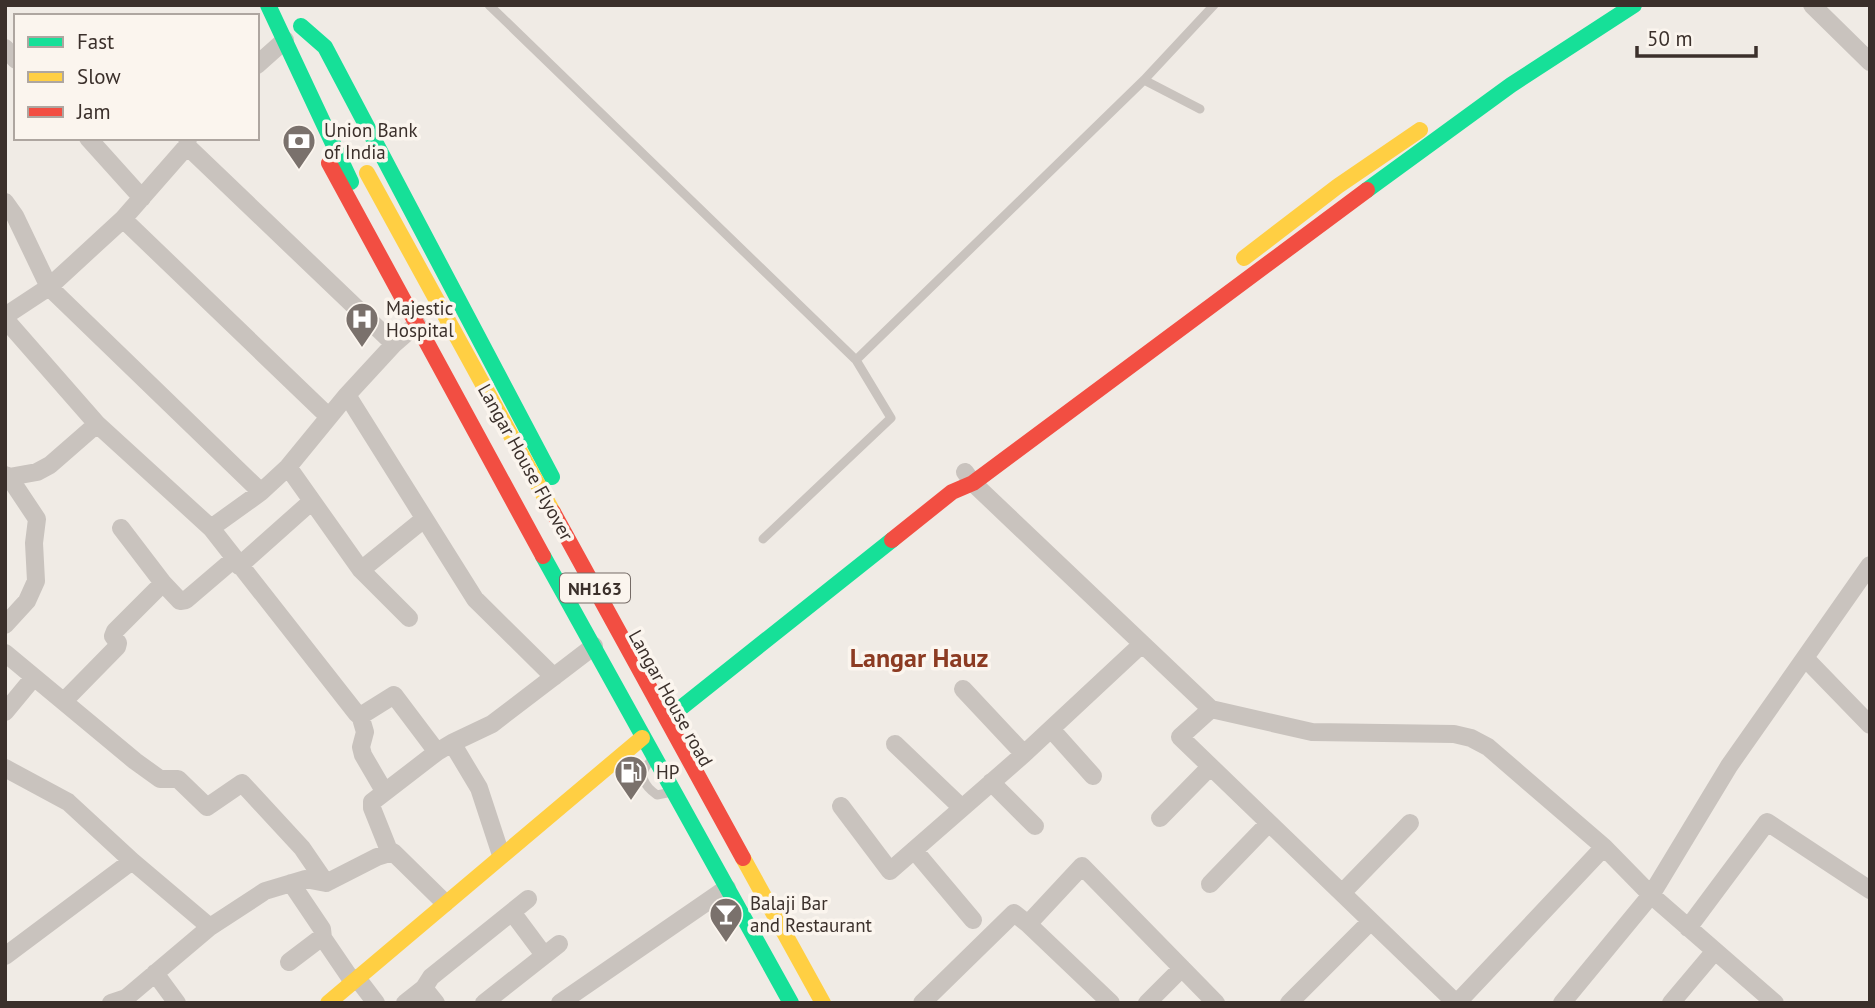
<svg xmlns="http://www.w3.org/2000/svg" width="1875" height="1008" font-family="'PT Sans',sans-serif">
<style>
.lines{fill:none;stroke-linecap:round;stroke-linejoin:round}
.lane{stroke:#c9c3be;stroke-width:9}
.street{stroke:#c9c3be;stroke-width:18}
.fast{stroke:#16e098;stroke-width:16}
.slow{stroke:#ffcf43;stroke-width:16}
.jam{stroke:#f24e42;stroke-width:16}
.slow-bridge{stroke:#ffcf43;stroke-width:16}
.jam-bridge{stroke:#f24e42;stroke-width:16}
.labels{text-anchor:middle;dominant-baseline:central;stroke-width:7;stroke-linejoin:round;paint-order:stroke}
.shield{fill:#fbf5ee;stroke:#756b66;stroke-width:2}
.shield-label{font-size:18px;font-weight:bold;fill:#3b302b}
.poi-label{font-size:19px;fill:#3b302b;stroke:#fbf5ee;text-anchor:start}
.street-label{font-size:19px;fill:#3b302b;stroke:#fbf5ee}
.district-label{font-size:26px;font-weight:bold;fill:#8c3b22;stroke:#fbf5ee}
</style>
<rect width="100%" height="100%" fill="#f0ebe5"/>
<g class="lines">
<path class="lane" d="M489 5 856 360 891 418 763 539
M1144 80 1200 109
M856 360 1144 80 1214 5
M650 762C637 774 644 786 657 795L667 793"/>
<path class="street" d="M1812 5 1870 62
M5 48 16 60
M257 65 285 40
M88 138 142 198
M187 146 394 344
M5 202 15 216 49 287 261 492
M123 219 329 417
M5 316 49 287 123 219 187 146 188 138
M5 319 97 424 211 528 357 714 362 715 394 695 437 752 452 743
M347 395 475 599 554 677
M288 467 361 570 409 618
M965 472 973 483 1211 709 1312 732 1454 734 1471 738 1488 747 1604 847 1651 895 1775 1003
M5 475 9 477 37 472 50 465 97 424
M121 528 163 583 180 601 186 600 234 559
M211 528 261 492 288 467 347 395 394 344 417 324
M239 566 312 501
M361 570 424 519
M5 625 27 601 36 581 34 543 37 519 9 477
M5 653 135 761 160 779H178L207 807 242 783 302 848 326 883
M1805 658 1870 725
M963 689 1024 754
M64 701 117 647 118 643 113 636 115 631 163 583
M1211 709 1180 737 1456 1003
M5 712 34 677
M360 715 365 732 361 747 363 755 384 791
M1051 729 1093 776
M895 744 962 808
M5 768 68 802 132 861 210 927
M991 782 1035 826
M841 806 890 871 1024 754 1142 644
M1160 818 1210 767
M914 850 973 920
M390 853 372 808V802L437 752
M501 855 479 788 452 743 492 724 594 646
M291 883 322 929 323 938 353 982
M1210 884 1269 823
M1342 893 1410 823
M512 912 544 955
M1028 924 1111 1003
M1688 928 1767 822 1870 890
M5 956 132 861
M289 962 322 937
M155 973 177 1003
M357 978 376 1003
M424 988 436 1003
M111 1003 126 998 210 927 265 891 305 879 326 883 377 857 393 852 445 903
M405 1003 424 988 431 977 528 899
M484 1003 559 944
M560 1003 727 888
M922 1003 1014 913 1028 924 1082 866 1216 1003
M1147 1003 1182 968
M1289 1003 1371 921
M1457 1003 1604 847
M1562 1003 1651 895 1729 766 1870 565
M1671 1003 1714 952"/>
<path class="fast" d="M268 5 351 182
M301 26 325 47 552 477
M1367 190 1511 85 1634 5
M543 556 791 1003
M677 711 892 540"/>
<path class="slow" d="M1244 258 1338 186 1420 130
M328 1003 642 738"/>
<path class="jam" d="M329 163 543 556
M892 540 952 492 973 483 1367 190"/>
<path class="slow-bridge" d="M367 173 553 512
M743 858 823 1003"/>
<path class="jam-bridge" d="M553 512 743 858"/>
</g>
<defs>
<symbol id="bank-pin" viewBox="-11 -11 22 30"><path d="M0 17L-7.5 6A9.5 9.5 0 1 1 7.5 6Z" fill="#7a716c" stroke="#fbf5ee"/><path d="M-6-4H6V4H-6ZM0-2.3a2.3 2.3 0 1 0 0 4.6a2.3 2.3 0 1 0 0-4.6Z" fill="#fff"/></symbol>
<symbol id="hospital-pin" viewBox="-11 -11 22 30"><path d="M0 17L-7.5 6A9.5 9.5 0 1 1 7.5 6Z" fill="#7a716c" stroke="#fbf5ee"/><path d="M-5-5h3v3.5h4V-5h3V5h-3V1.5h-4V5h-3Z" fill="#fff"/></symbol>
<symbol id="fuel-pin" viewBox="-11 -11 22 30"><path d="M0 17L-7.5 6A9.5 9.5 0 1 1 7.5 6Z" fill="#7a716c" stroke="#fbf5ee"/><path d="M-5.5-6h7V0h2V4h1.3V-2.5L3-4.5l.8-.8L6-3V5H2.5V1h-1V6h-7ZM-4.2-4.7v3.2H.2V-4.7Z" fill="#fff"/></symbol>
<symbol id="bar-pin" viewBox="-11 -11 22 30"><path d="M0 17L-7.5 6A9.5 9.5 0 1 1 7.5 6Z" fill="#7a716c" stroke="#fbf5ee"/><path d="M-6-5H6L.8 .8V4.5H3.5V6h-7V4.5H-.8V.8Z" fill="#fff"/></symbol>
</defs>
<g fill-rule="evenodd">
<use href="#bank-pin" x="280" y="122" width="38" height="52"/>
<use href="#hospital-pin" x="343" y="300" width="38" height="52"/>
<use href="#fuel-pin" x="612" y="753" width="38" height="52"/>
<use href="#bar-pin" x="707" y="895" width="38" height="52"/>
</g>
<g class="labels">
<rect class="shield" x="560" y="573.5" width="70" height="29" rx="5"/>
<g class="shield-label">
<text x="595" y="588">NH163</text>
</g>
<g class="poi-label">
<text x="324" y="130">Union Bank<tspan x="324" dy="22">of India</tspan></text>
<text x="386" y="308">Majestic<tspan x="386" dy="22">Hospital</tspan></text>
<text x="656" y="772">HP</text>
<text x="750" y="903">Balaji Bar<tspan x="750" dy="22">and Restaurant</tspan></text>
</g>
<g class="street-label">
<text transform="translate(526 462) rotate(61)">Langar House Flyover</text>
<text transform="translate(671 698) rotate(61)">Langar House road</text>
</g>
<g class="district-label">
<text x="919" y="657">Langar Hauz</text>
</g>
</g>
<rect width="1875" height="1008" fill="none" stroke="#3b302b" stroke-width="14"/>
<rect x="14" y="14" width="245" height="126" fill="#fbf5ee" stroke="#aea6a0" stroke-width="2"/>
<rect x="28" y="37" width="35" height="10" fill="#16e098" stroke="#aea6a0" stroke-width="2"/>
<text x="77" y="49" font-size="21" fill="#3b302b">Fast</text>
<rect x="28" y="72" width="35" height="10" fill="#ffcf43" stroke="#aea6a0" stroke-width="2"/>
<text x="77" y="84" font-size="21" fill="#3b302b">Slow</text>
<rect x="28" y="107" width="35" height="10" fill="#f24e42" stroke="#aea6a0" stroke-width="2"/>
<text x="77" y="119" font-size="21" fill="#3b302b">Jam</text>
<path d="M1637 46v10h119v-10" fill="none" stroke="#3b302b" stroke-width="3.5"/>
<text x="1647" y="46" font-size="21" fill="#3b302b" stroke="#fbf5ee" stroke-width="5" paint-order="stroke">50 m</text>
</svg>
